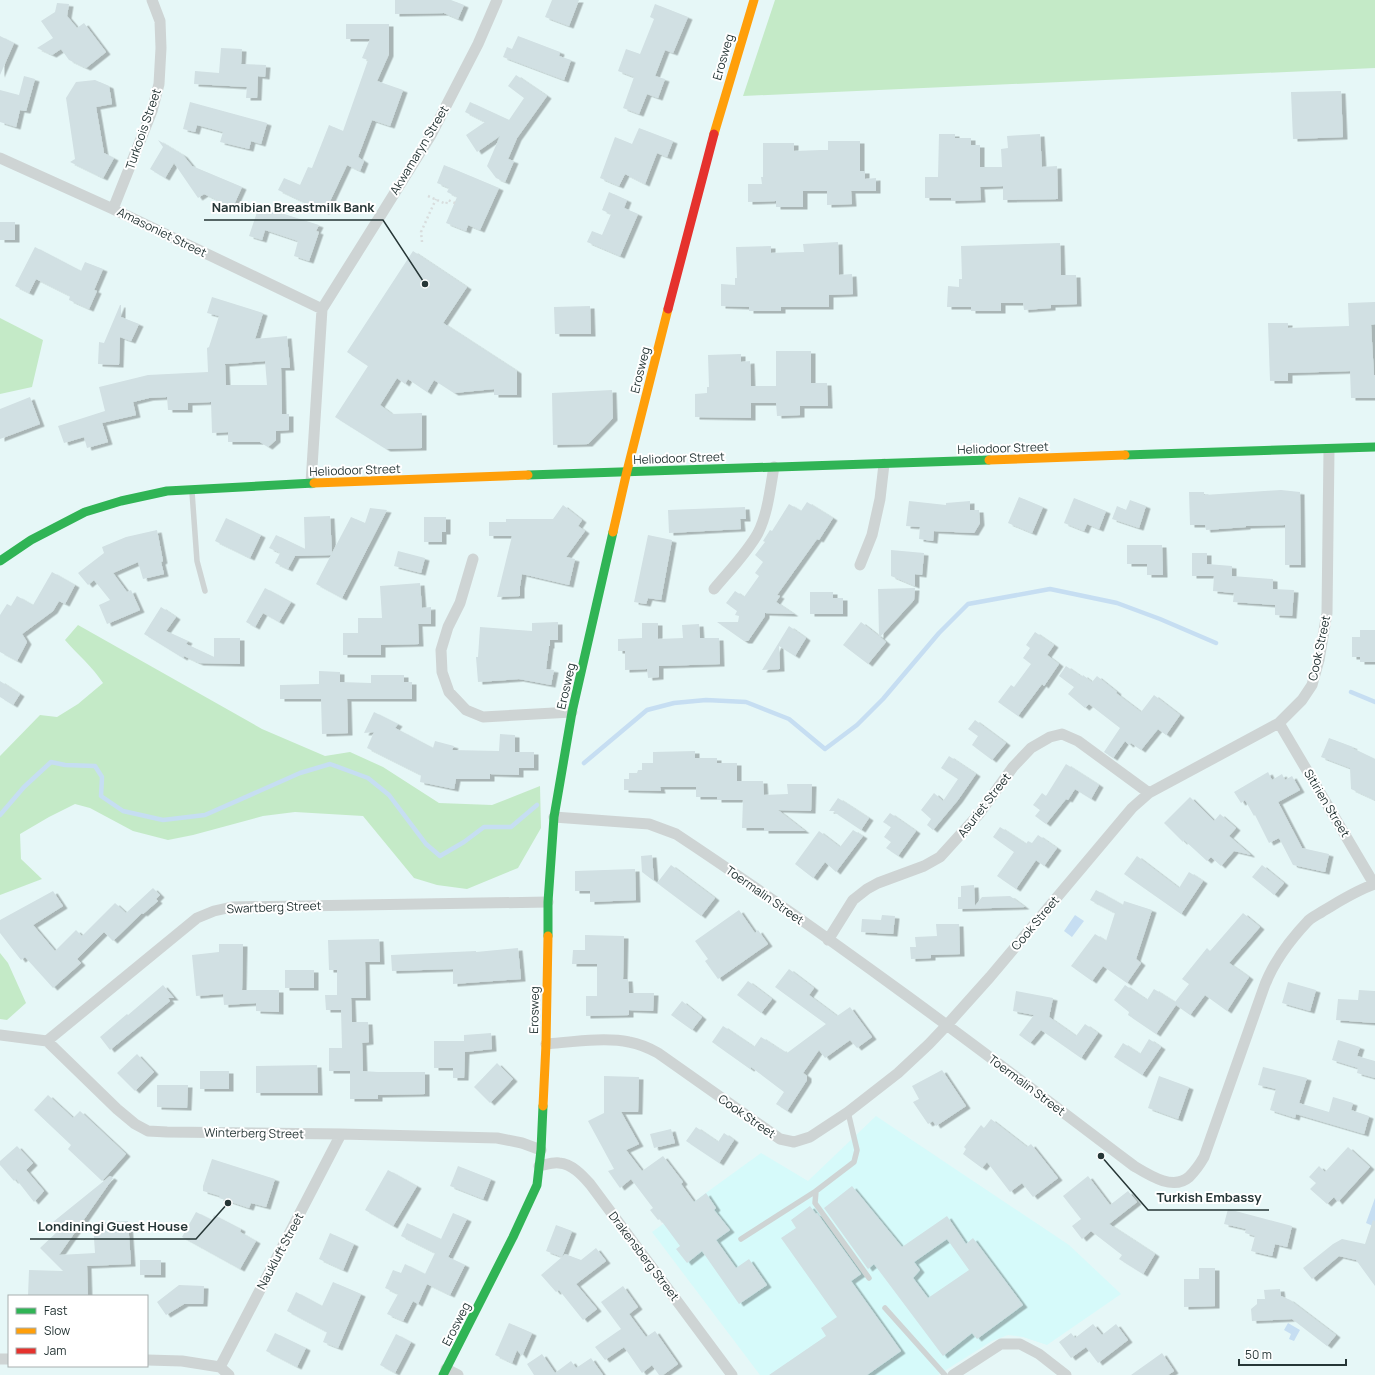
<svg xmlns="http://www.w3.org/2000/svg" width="1375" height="1375" font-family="Manrope,sans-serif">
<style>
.built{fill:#d6fafa}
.green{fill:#c4eac7}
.water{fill:#c6def2}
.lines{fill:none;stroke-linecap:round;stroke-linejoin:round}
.stream{stroke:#c6def2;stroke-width:4.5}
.building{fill:#d1e0e3;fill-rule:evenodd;filter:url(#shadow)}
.path{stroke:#d8dddd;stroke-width:2.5;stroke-dasharray:2 3;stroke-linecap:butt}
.lane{stroke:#ced4d4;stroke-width:5.5}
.street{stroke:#ced4d4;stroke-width:11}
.fast{stroke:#30b455;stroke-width:9}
.slow{stroke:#ff9f0a;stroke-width:9}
.jam{stroke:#e5322d;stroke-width:9}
.labels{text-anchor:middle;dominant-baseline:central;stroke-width:4;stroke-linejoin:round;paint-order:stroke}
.street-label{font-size:12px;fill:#263636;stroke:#fff}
.leader{fill:none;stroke:#263636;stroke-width:1.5}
.callout-dot{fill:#263636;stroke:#fff;stroke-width:1.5}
.callout-label{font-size:13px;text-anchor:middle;font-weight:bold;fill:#263636;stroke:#fff;stroke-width:4;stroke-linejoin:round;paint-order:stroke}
</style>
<defs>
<filter id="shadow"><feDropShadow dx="4.5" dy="2.5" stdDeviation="0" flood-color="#0004"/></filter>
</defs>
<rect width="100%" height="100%" fill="#e6f7f7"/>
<path class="built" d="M876 1116 1069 1245 1121 1294 1047 1345 1023 1337 1008 1335 992 1341 938 1375H760L652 1232 761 1153 808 1181Z"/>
<path class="green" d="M775 0H1375V68L743 96Z
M0 318 43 340 32 387 0 394Z
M78 625 262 729 325 756 350 752 383 767 439 803 492 805 540 786 541 828 518 868 467 889 437 885 414 878 363 816 295 812 263 816 193 835 168 840 133 831 90 808 75 804 49 817 20 834 21 859 42 879 0 895V756L40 715 57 717 78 704 103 683C92 666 78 655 65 640Z
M0 953 8 963 26 1003 7 1020 0 1019Z"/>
<path class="water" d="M1075 915 1084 921 1072 937 1064 931Z
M1375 1198V1221L1373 1226 1366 1223Z
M1288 1323 1300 1330 1294 1341 1289 1339 1291 1334 1284 1330Z"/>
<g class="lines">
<path class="stream" d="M1351 692 1375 702
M584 763 647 710 674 703 706 700 746 702 789 719 825 749 857 725 883 699 939 633 968 604 1050 589 1117 603 1160 619 1216 643
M0 815 24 787 51 762 65 765 95 766 102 777 101 796 123 811 163 820 205 815 300 773 330 764 368 778 389 795 426 844 440 856 464 842 484 827H511L537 805"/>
</g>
<path class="building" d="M395 0H451L464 5 458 19 444 13 395 14Z
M552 0H579L569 26 545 17Z
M57 3 69 4 67 16 77 28 84 23 106 52 86 68 69 60 61 49 52 55 37 48 53 38 41 21 55 12Z
M655 4 688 17 673 53 665 50 655 76 665 79 658 98 647 94 639 114 623 108 634 77 618 71 626 49 640 54 654 19 650 17Z
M346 24H389V54L377 81 403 90 390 126 372 120 358 157 364 161 360 171 347 165 325 212 278 190 284 178 300 185 308 167 312 168 329 125 343 131 368 60 362 58 370 39H346Z
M0 36 14 43 0 75Z
M518 36 560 52 559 56 571 60 564 80 503 57 507 47 512 49Z
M221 48 242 49 241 64 266 65 265 77 258 76 257 98H246L247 87 194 84 195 71 219 73Z
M516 75 547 96 517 138 508 159 514 161 505 182 496 178 487 166 500 136 477 152 466 135 485 122 465 112 470 102 509 120 524 98 508 86Z
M24 76 35 79 26 111 20 110 16 127 0 122V90L19 95Z
M95 80 109 86 112 104 96 107 104 153 114 158 103 178 70 162 75 159 66 98 76 82Z
M1341 91 1343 137 1293 139 1291 92Z
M190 102 267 123 261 144 251 141 249 149 220 142 223 132 197 125 195 132 183 129Z
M639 128 673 141 667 157 657 153 645 184 625 174 619 186 600 178 615 137 632 144Z
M939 134H955V138H971V145H980V167H1002L1001 149 1008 148 1007 136 1040 134 1042 167 1057 166 1058 199 1003 200V186L980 187 981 200 951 201V198H925V177H938Z
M158 140 183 155 192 166 242 187 233 207 204 194 198 198 174 163 165 178 150 169 163 147Z
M828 141H860V171H865V179L876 178V191H851L852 204 827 205V191H803V207H776V201L748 202V184H762L761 177H763V143H794V151L821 150H828Z
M444 165 499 188 480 230 468 225 466 231 446 223 457 197 447 192 449 188 437 183Z
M609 192 627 200 624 208 638 214 620 256 587 242 592 231 602 235 611 214 602 210Z
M259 206 319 225 316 231 319 232 309 261 294 256 298 241 265 230 262 240 249 236Z
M0 222H15V240H0Z
M838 242 839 275 852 274 853 294 829 295V307H781V311H749V307L721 306V284L735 285V278H737L736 247 771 246V253L797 252H804L803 244Z
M1060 243 1061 275H1076L1077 304 1051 305V308L1024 310 1023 303H1001V311H971V307H947L948 286 959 287V279H962L961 246Z
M35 247 81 271 85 262 103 269 94 290 97 291 89 309 69 300 70 296 36 279 29 293 15 286Z
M413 251 467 287 443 323 517 371V395H494V389L454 393 434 380 427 392 408 379 405 384 397 378 380 405 392 414 422 413V448L386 449 335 417 368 366 347 352Z
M212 297 263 313 255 339 287 336 290 368H281L282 414H289V430L276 431V440L268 447 260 442H228V432L212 433 211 402 188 403V410H168L167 397 149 398 133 402 136 415 102 423 108 442 87 448 84 437 64 443 58 426 105 411 99 387 148 375 208 372 207 348 209 347 219 316 207 313ZM265 361 267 385H226L225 364Z
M1375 302V324L1371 325 1374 375H1375V398H1351L1350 371 1288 373V381H1270L1268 323H1288V328L1349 326 1348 303Z
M120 305H121V317L139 324 131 341 120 337 119 365 98 364 99 342 104 343Z
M590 306 591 334H555L554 307Z
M776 351H811V383H827L828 406H800V415L777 416 776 403H751V418L695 417V394L707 393V387H709L708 355 741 354V362L750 361 751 386H776Z
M612 390 613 418 588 444 553 445 552 393Z
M30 397 40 424 0 439V409Z
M1281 490 1300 492 1301 565H1285V525L1246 526V527L1206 530 1205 525H1190L1189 492H1204V495Z
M1019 497 1043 507 1032 533 1008 523Z
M1074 498 1106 511 1099 529 1087 524 1084 531 1064 523Z
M1130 500 1146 506 1139 528 1112 519 1117 506 1126 510Z
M909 501 946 505V503L970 501V510H979L980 523 974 533 934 531 933 541 919 539 920 527 906 526Z
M807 502 833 518 819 540 817 539 777 595 780 596 776 602 794 614 765 613V616L748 641H744L717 622H738L739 616 735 615 737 611 726 603 735 591 744 597 759 576 755 573 763 562 755 555 765 542 763 541 770 530 772 531 789 504 801 511Z
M563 505 582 520 578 526 585 531 566 557 575 559 569 585 522 574 520 586V596L497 597 512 536H489V522H506V519H553Z
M745 507 746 519H740L741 529 669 533 668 510Z
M370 508 387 510 342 598 316 584 331 555 295 556 288 569 275 563 280 553 269 548 276 535 305 549 304 517 330 516 332 553 351 517 365 523Z
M424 517H446V532H442V542H424Z
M226 518 261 535 250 558 215 541Z
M157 530 163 561 161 562 164 574 143 579 138 562 113 573 127 592 131 590 140 610 107 624 99 605 110 600 94 580 88 585 78 573 104 553 102 547 126 537Z
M648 535 672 540 661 600 648 598 646 604 634 602Z
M1127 545H1162L1163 575H1147V564H1127Z
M891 550 924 553 922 575 915 574V586L891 576Z
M398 551 425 558 421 573 394 566Z
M1192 553H1207V564L1232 566V576L1273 579V589L1294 590 1292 616 1275 615V605L1233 602 1234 593 1213 591 1214 576H1192Z
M52 572 75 585 65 604 59 601 53 611 22 634 27 642 17 661 0 652V615L7 604 11 606 17 596 33 605Z
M420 583 422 608 431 607V624H418L419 644 381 645V655H343V633H358V618H382L380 586Z
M265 588 291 602 279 622 263 613 255 627 246 622Z
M915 588 914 600 880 637 886 642 868 664 843 645 861 622 879 636 878 589Z
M810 592H833V598H843V614H810Z
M161 607 176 617 166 631 188 641 186 644 214 657V638H240V664L199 663 184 656 183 658 144 634Z
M558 622V640H550V646H549L546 669 554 670 551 685 519 679 478 682 476 657H478L480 627 532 631V623Z
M642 623H658V639L683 638 682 625 699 624 700 638H719L720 664 659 666V677L648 678 647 669 625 670V651H618V639L642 638Z
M789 626 806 638 795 656 779 646 780 669 762 670Z
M1360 630H1375V662H1360V657H1352V637H1360Z
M1035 632 1054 645 1047 655 1059 664 1044 686 1042 684 1018 716 998 702 1011 685 1014 687 1031 664 1023 658 1030 648 1026 645Z
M1066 666 1082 677 1083 675 1092 682 1097 676 1117 692 1116 693 1141 712 1154 695 1180 715 1166 735 1158 729 1141 750 1131 743 1129 745 1125 741 1113 758 1104 752 1120 728 1089 704 1085 708 1068 694 1074 687 1059 676Z
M319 671 340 672V682L371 683V675H404V682H412V699H347L348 733 322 734 321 699H280V685L319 684Z
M0 681 20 694 13 705 0 697Z
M374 712 398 724 395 728 433 748 435 741 454 746 452 750 499 751 500 734 515 735V752H534V768H519V775L490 774V779H456L454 789 420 782 421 775 367 748 374 732 364 733Z
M975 720 1006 743 992 760 972 745 978 736 968 729Z
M1329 738 1353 747 1352 748 1375 759V800L1351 789 1350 768 1321 757Z
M695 751V758H717V763H737V781H763L764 795 788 794 787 784H812L811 811 778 810 805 831H764V828H742L743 800H717V797H696V787H660L661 791 624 790V779H629V773H637L638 770H642V763H653V752Z
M949 756 976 774 958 800 933 830 927 825 931 819 921 810 934 793 943 801 958 779 941 768Z
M1066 764 1099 785 1091 799 1075 789 1068 800 1066 799 1046 824 1035 816 1040 810 1033 805 1042 793 1046 796Z
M1268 772 1272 780 1282 774 1285 780 1292 776 1300 790 1278 802 1302 848 1329 854 1325 872 1293 865 1279 838 1269 843 1255 815 1254 816 1245 800 1241 803 1234 792Z
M1190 797 1214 821 1220 814 1236 828 1229 836 1251 855 1234 851 1221 866 1211 857 1207 861 1184 840 1183 842 1164 823Z
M838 798 869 818 861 830 834 812 835 811H829Z
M890 813 916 831 898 856 886 848 891 842 884 837 891 827 883 822Z
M1000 827 1026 844 1028 841 1032 843 1038 835 1057 848 1044 866 1036 860 1016 889 997 876 1014 852 993 837Z
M853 830 863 836 836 872 825 862 813 878 795 864 819 831 840 847Z
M652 855 654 881 642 872 641 856Z
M1137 856 1179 888 1189 872 1203 881 1181 914 1124 874Z
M671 865 715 898 701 916 657 883Z
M1262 865 1284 883 1274 895 1252 877Z
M635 869 636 900 590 902V891H575V871Z
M974 885 975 906 982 897 1010 896 1025 907 958 909V897H961V886Z
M153 888 160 895 156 899 158 901 143 914 142 913 113 941 104 932 77 959 81 963 53 988 25 957 21 960 0 933V920L53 891 63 906 33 925 55 951 76 930 82 936 115 903 126 913Z
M1096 890 1123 905 1124 901 1152 910 1136 959 1141 963 1127 983 1103 966 1092 981 1071 966 1095 934 1106 941 1115 913 1090 900Z
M739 910 755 933 758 930 768 944 718 979 705 961 708 959 695 941Z
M1243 913 1260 927 1229 963 1249 977 1227 1011 1205 995 1190 1015 1176 1005 1156 1034 1128 1015 1129 1012 1114 1000 1125 985 1147 1000 1154 989 1175 1002 1189 984 1182 979 1207 948 1210 951Z
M882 915 895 916 893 934 861 932 862 919 881 920Z
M936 924H959L960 954 931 955V958L911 959 910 947H916L915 937 937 936Z
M585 935 624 936 623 979H628L629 993H654L653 1011 629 1010V1015L586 1016V996H597V964H572L573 950H585Z
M379 939 380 962H365L366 998H351L352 1022H368L369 1042 362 1043 363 1071 378 1072H425V1094L378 1095V1099H350V1071H329V1048H342L341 1010H326L325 995H337V970H329L328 940Z
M219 944H243L242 990H279V1012L256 1011V1003L224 1005 223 994 196 996 192 955 219 952Z
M518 948 521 979 453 984V969L392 971 391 955 476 951V952Z
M789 969 814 988 809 995 837 1016 850 1007 872 1037 857 1048 850 1040 825 1058 819 1050 803 1073 807 1076V1080L787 1111 776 1104 784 1092 751 1067 750 1069 712 1042 723 1026 754 1047 761 1037 781 1050V1049L787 1053 826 1024 775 987Z
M285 970H314V988H285Z
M748 981 772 999 761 1013 737 995Z
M1288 982 1316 990 1310 1011 1282 1003Z
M163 985 174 998H168L170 1001 110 1050 100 1037 127 1014 128 1015Z
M1359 990 1375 991V1023L1336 1020 1338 999 1358 1000Z
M1016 991 1053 998 1049 1017 1076 1036 1085 1024 1098 1033 1081 1058 1041 1030 1030 1043 1019 1035 1034 1015 1013 1011Z
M682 1001 702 1017 692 1030 671 1015Z
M491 1033 492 1049 465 1052 464 1078H453V1068H434V1041H464V1035Z
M1149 1039 1161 1047 1142 1075 1114 1057 1123 1043 1140 1054Z
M1338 1040 1360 1047 1357 1056 1375 1061V1078L1357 1073 1358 1068 1332 1060Z
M137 1054 154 1072 135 1091 117 1073Z
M497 1063 513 1079 490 1103 474 1087Z
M317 1065 318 1093H256V1066Z
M1263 1067 1307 1078 1299 1103 1329 1112 1333 1097 1353 1103 1351 1110 1369 1116 1364 1134 1296 1114 1295 1118 1270 1110 1276 1089 1258 1085Z
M942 1070 966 1106 936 1126 933 1121 928 1124 913 1102 919 1099 912 1086Z
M200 1071H229V1089H200Z
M604 1076 639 1077 638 1112H621L639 1144 626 1150 642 1171 663 1156 683 1182 681 1184 694 1202 706 1193 716 1208 714 1210 730 1230 716 1240 736 1268 749 1259 767 1285 739 1304 702 1251 687 1263 676 1249 680 1246 660 1219 658 1220 650 1210 653 1208 631 1179 620 1188 608 1171 614 1169 588 1121 604 1113Z
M1159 1076 1189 1087 1178 1119 1148 1108Z
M157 1085H188L187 1108 157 1107Z
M48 1095 73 1118 80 1111 126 1154 102 1181 68 1149 71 1145 34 1110Z
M991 1119 1027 1147 1031 1144 1058 1178 1033 1197 1022 1183 1010 1192 987 1162 982 1168 963 1154 966 1149 964 1147 981 1125 984 1128Z
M696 1127 718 1142 724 1133 734 1140 719 1163 686 1141Z
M671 1129 675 1143 654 1148 650 1134Z
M17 1146 33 1163 26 1170 44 1191 34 1202 16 1179 14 1181 0 1165V1161Z
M1348 1147 1370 1167 1338 1202 1334 1197 1327 1204 1310 1189 1316 1183 1309 1177 1319 1166 1325 1172Z
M212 1159 275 1179 266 1207 251 1203 249 1208 219 1198 220 1196 203 1191V1186Z
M458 1166 491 1179 483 1199 450 1186Z
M388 1170 417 1186 393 1226 365 1210Z
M110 1176 113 1178 59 1255 95 1253 93 1223 128 1221 131 1264 87 1266 88 1296H28L29 1270 63 1271 40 1248 59 1230 53 1222Z
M1088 1176 1110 1205 1128 1191 1137 1202 1109 1224 1155 1254 1143 1274 1119 1259 1122 1255 1091 1231 1082 1239 1072 1226 1081 1219 1063 1196Z
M852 1186 902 1247 947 1216 966 1244 973 1238 1023 1305 977 1339 972 1333 943 1356 874 1264 868 1269 824 1208ZM947 1239 969 1270 928 1298 913 1278 920 1270 914 1262Z
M810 1206 816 1214 817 1213 861 1274 851 1281 901 1351 867 1375H769L826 1336 821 1328 837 1317 781 1238 796 1228 791 1220Z
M1228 1209 1292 1226 1287 1247 1275 1244 1272 1256 1251 1251 1255 1236 1245 1233 1246 1229 1224 1224Z
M196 1212 212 1220 214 1215 241 1229 240 1232 256 1241 240 1269 182 1237Z
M453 1213 467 1219 448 1257 465 1265 450 1295 427 1284 418 1304 413 1301 403 1321 387 1314 398 1294 385 1288 393 1270 401 1273 405 1264 425 1274 435 1253 401 1236 407 1223 441 1239Z
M1373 1220 1375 1221V1286L1356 1260 1339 1256 1312 1279 1303 1268 1333 1244 1342 1239 1365 1244Z
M556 1225 572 1231 562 1257 565 1254 581 1260 596 1248 606 1261 576 1284 597 1309 583 1320 559 1290 556 1292 541 1275 562 1257 546 1251Z
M330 1233 354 1244 343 1270 319 1259Z
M140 1260H161V1275H140Z
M1199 1268H1215V1306L1184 1307V1279H1199Z
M333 1282 361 1294 338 1348 323 1342 327 1332 287 1311 296 1292 322 1306Z
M179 1285 204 1286 203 1304H184L166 1315 157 1302Z
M623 1286 638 1307 629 1314 646 1337 655 1331 678 1364 663 1375H659L652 1365 642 1373 624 1347 605 1360 595 1347 621 1329 601 1302Z
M1280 1289 1281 1296 1290 1300 1336 1335 1327 1346 1292 1319 1252 1321 1251 1309 1257 1304V1299H1265L1264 1290Z
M509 1323 532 1333 522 1356 517 1350 512 1363 495 1355Z
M1093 1324 1102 1335 1116 1324 1128 1340 1098 1363 1086 1347 1071 1358 1059 1342 1071 1333 1075 1338Z
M275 1333 306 1348 297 1367 266 1351Z
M396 1334 411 1342 395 1373 380 1365Z
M1162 1353 1174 1371 1168 1375H1131Z
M542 1354 555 1373 571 1361 576 1368 591 1358 603 1375H534L527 1364Z"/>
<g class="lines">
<path class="path" d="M428 196 446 204 448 200 455 203
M422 242 421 232 436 199"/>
<path class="lane" d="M192 492 197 561 205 591
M848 1112 857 1150 854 1162 816 1191 815 1203 869 1278
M741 1239 816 1191
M885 1308 945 1375"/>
<path class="street" d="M0 158 113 209 322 309
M113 209 152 111 159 84 161 48 160 21 152 0
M311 483 322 309 431 135 478 44 497 0
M473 559 460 603 448 627 441 650 442 672 449 692 466 710 483 717 572 712
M860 565 872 535 880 499 884 464
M714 589C729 571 747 553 758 533 768 513 770 489 774 467
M1279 723 1374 884
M554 817 649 824 676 834C833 938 984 1052 1134 1166 1149 1175 1173 1191 1189 1177 1195 1171 1200 1164 1204 1157L1263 990C1272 964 1289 941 1308 921 1312 917 1319 914 1323 911 1340 901 1357 890 1375 884
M828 940 853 900 867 889 878 883 924 866 940 857 979 814 1013 767 1031 748 1050 737 1062 734 1078 741 1149 793
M0 1035 47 1041 117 1109 135 1124 148 1131 167 1132 341 1134 497 1138 522 1143 541 1150
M47 1041 197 918 214 911 232 907 548 902
M546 1044C571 1042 605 1037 629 1042 640 1044 649 1048 658 1053L780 1139 794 1142 810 1137 848 1112 898 1073 929 1044 947 1025 990 977 1132 808 1149 793 1279 723 1302 700 1312 685 1319 660 1327 613 1329 450
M539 1166C545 1165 553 1162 559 1163 572 1164 582 1175 590 1184L732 1375
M0 1359H9
M147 1360 182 1361 220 1367 229 1375
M220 1367 341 1134
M446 1369 458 1375
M953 1375 1001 1344H1020L1039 1354 1066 1375"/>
<path class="fast" d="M1125 455 1375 447
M528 475 989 460
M0 561 31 540 85 512 121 501 167 491 314 483
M548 936V902L554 817 572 712 613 532
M443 1375 513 1237 537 1185 541 1150 543 1106"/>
<path class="slow" d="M714 134 754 0
M989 460 1125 455
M314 483 528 475
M613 532 627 471 668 309
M543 1106 546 1044 548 936"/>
<path class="jam" d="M668 309 714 134"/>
</g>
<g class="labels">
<g class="street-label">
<text transform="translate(723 57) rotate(-74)">Erosweg</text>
<text transform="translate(143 129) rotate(-71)">Turkoois Street</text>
<text transform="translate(419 150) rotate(-59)">Akwamaryn Street</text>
<text transform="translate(162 232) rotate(26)">Amasoniet Street</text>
<text transform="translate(640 370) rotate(-76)">Erosweg</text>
<text transform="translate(1003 448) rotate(-2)">Heliodoor Street</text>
<text transform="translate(679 458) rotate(-2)">Heliodoor Street</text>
<text transform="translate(355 470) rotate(-2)">Heliodoor Street</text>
<text transform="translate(1319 648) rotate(-78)">Cook Street</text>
<text transform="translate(566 686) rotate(-77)">Erosweg</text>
<text transform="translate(1327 803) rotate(59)">Sitirien Street</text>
<text transform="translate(984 805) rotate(-52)">Asuriet Street</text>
<text transform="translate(765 895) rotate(35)">Toermalin Street</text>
<text transform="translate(274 907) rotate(-2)">Swartberg Street</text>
<text transform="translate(1035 923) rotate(-50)">Cook Street</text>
<text transform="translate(534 1010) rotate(-89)">Erosweg</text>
<text transform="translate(1027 1085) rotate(37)">Toermalin Street</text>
<text transform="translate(747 1116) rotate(35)">Cook Street</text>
<text transform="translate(254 1133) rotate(1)">Winterberg Street</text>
<text transform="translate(280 1251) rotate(-62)">Naukluft Street</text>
<text transform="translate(644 1256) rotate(53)">Drakensberg Street</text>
<text transform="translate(456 1324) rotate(-63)">Erosweg</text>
</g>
</g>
<path class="leader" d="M425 284L383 220H204M1101 1156L1148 1210H1269M228 1203L196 1239H30"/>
<g class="callout-dot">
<circle cx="425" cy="284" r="4"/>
<circle cx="1101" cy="1156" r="4"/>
<circle cx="228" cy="1203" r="4"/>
</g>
<g class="callout-label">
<text x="293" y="212">Namibian Breastmilk Bank</text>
<text x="1209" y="1202">Turkish Embassy</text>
<text x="113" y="1231">Londiningi Guest House</text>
</g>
<rect x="8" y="1295" width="140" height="72" fill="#ffffff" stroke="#a8afaf"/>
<rect x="16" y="1308" width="20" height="6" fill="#30b455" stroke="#a8afaf"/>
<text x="44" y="1315" font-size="12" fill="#263636">Fast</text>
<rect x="16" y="1328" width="20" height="6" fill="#ff9f0a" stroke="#a8afaf"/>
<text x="44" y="1335" font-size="12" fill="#263636">Slow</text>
<rect x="16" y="1348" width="20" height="6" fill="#e5322d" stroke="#a8afaf"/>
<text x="44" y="1355" font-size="12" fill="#263636">Jam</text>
<path d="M1239 1359v6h107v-6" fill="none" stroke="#263636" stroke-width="2"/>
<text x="1245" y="1359" font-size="12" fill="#263636" stroke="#ffffff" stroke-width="3" paint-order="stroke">50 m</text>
</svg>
